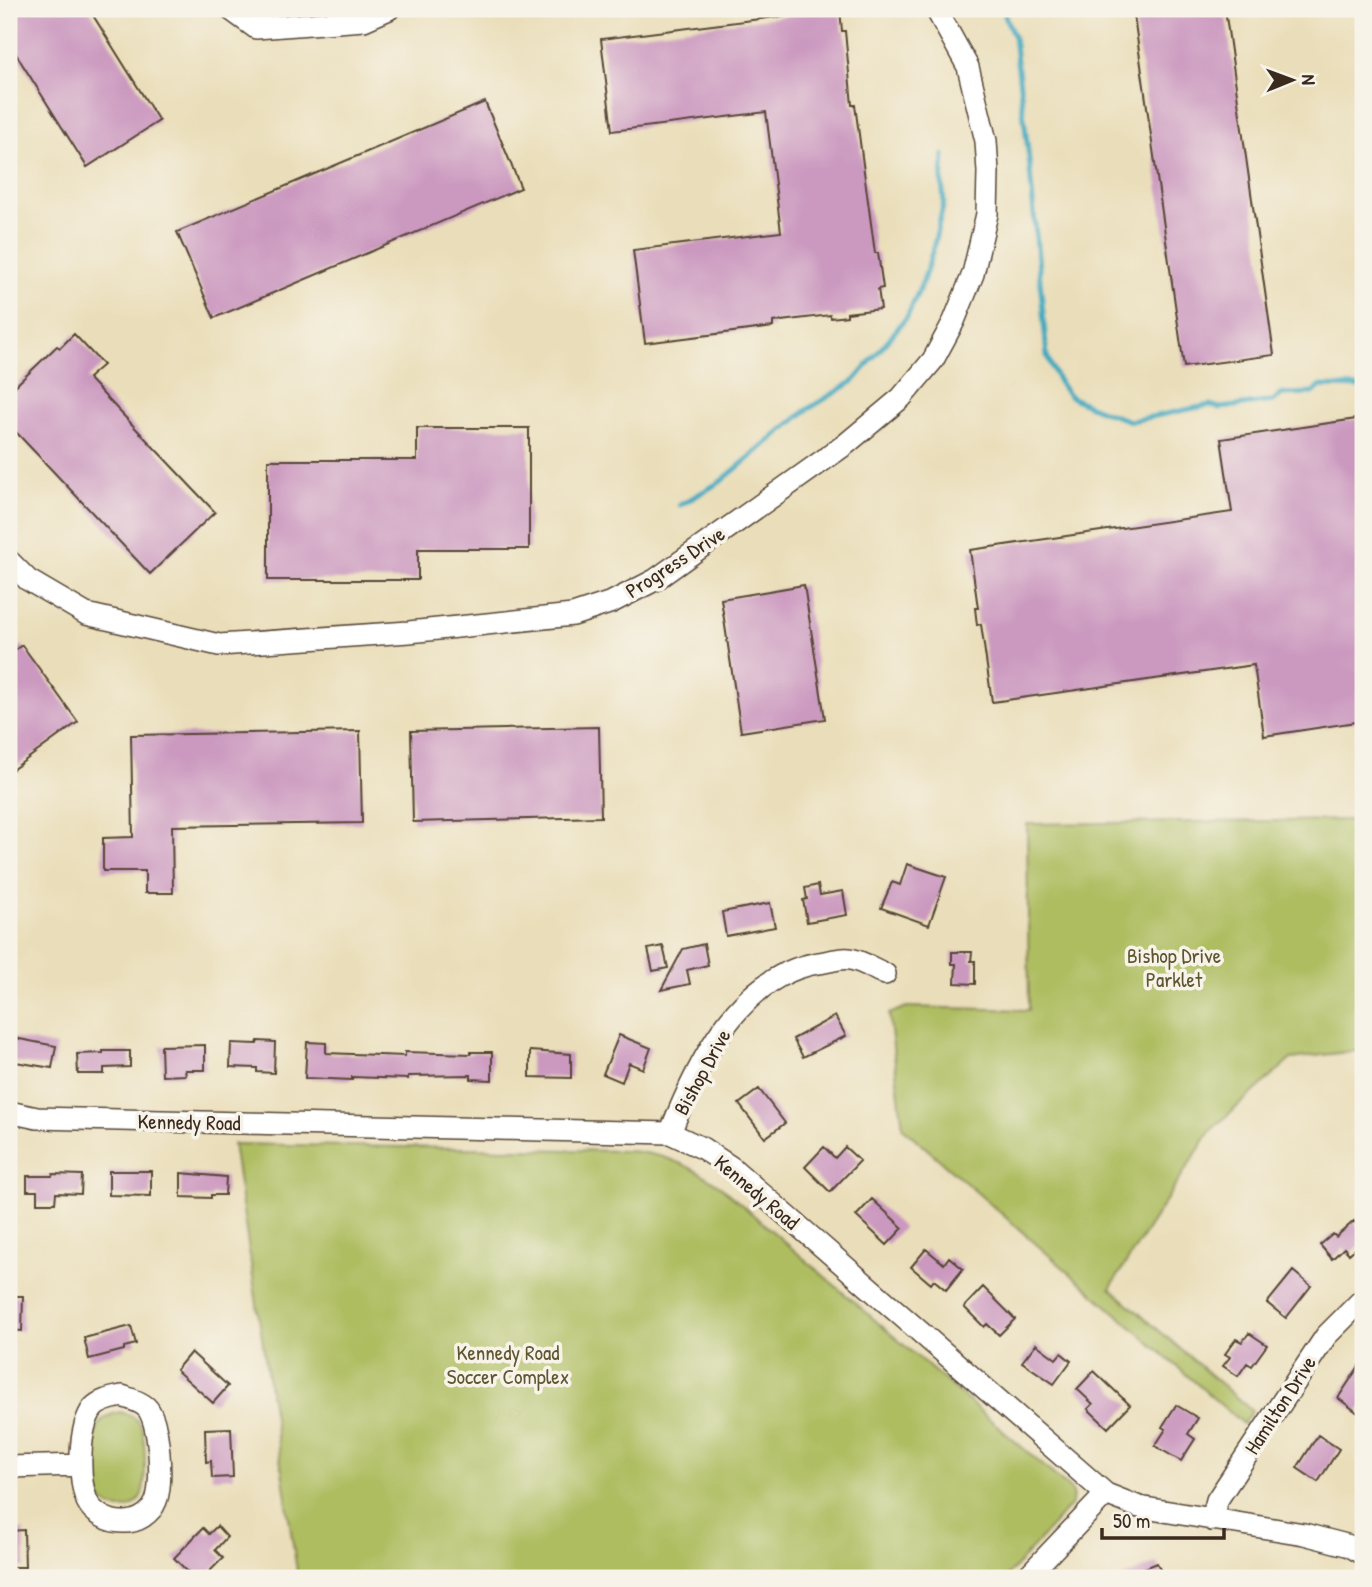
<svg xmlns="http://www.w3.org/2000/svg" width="1372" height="1587" font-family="'Patrick Hand',sans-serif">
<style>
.green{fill:#aebd60;stroke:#74743f;stroke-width:2}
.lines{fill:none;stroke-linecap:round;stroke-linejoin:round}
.stream{stroke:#40a9bf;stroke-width:5}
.building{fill:#cb98bf}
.minor-casing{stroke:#554535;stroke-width:24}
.minor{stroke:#fff;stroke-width:21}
.labels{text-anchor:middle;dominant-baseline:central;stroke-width:7;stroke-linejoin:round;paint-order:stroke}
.street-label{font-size:21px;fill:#3b2a1e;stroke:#f7f3e8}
.park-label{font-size:21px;fill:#5e5632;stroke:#f7f3e8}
</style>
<rect width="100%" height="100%" fill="#f7f3e8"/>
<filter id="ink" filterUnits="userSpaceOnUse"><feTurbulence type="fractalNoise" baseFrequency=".0143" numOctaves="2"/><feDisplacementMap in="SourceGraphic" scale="14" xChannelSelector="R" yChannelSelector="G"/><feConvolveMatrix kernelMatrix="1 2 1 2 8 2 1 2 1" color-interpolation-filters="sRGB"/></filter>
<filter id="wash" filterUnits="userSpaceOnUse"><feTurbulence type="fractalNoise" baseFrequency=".00686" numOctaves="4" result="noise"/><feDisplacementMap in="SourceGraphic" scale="28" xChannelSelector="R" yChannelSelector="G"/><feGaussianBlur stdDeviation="1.57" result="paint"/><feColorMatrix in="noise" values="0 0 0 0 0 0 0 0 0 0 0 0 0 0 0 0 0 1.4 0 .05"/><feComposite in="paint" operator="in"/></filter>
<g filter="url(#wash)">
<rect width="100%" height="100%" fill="#eadeba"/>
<path class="green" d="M1363 820V1050L1291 1059 1211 1130 1110 1288 1252 1411 1243 1424 903 1128 889 1014 907 1007 1029 1010 1027 824Z
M233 1144 624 1151C660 1152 690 1164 720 1186L1069 1488 1073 1493 1072 1503 1006 1578H298Z
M120 1412C128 1414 134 1416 139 1422 146 1432 147 1484 141 1496 138 1504 129 1510 120 1509 111 1509 103 1503 99 1495 95 1485 93 1435 98 1425 103 1417 111 1414 120 1412Z"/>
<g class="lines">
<path class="stream" d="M1007 9 1005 16 1014 37 1029 159 1047 356C1053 368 1058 385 1069 395 1079 403 1117 417 1131 421L1210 405 1220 408 1273 401 1282 394 1313 393 1321 386 1363 387
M680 505 720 482 808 409 854 381 907 317 923 281 932 253 944 202 942 181 944 155"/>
</g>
<g id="blocks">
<path class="building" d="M9 9H89L159 121 87 167 9 43Z
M840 9 842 31H845L852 105H855L875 253H878L883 288 878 289 881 309 847 313V316L831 318 830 315 773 322V327L645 343 633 250 781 232 766 112 612 131 601 39Z
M1133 9H1225L1274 355 1184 367Z
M485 102 521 188 214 318 177 232Z
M74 334 103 365 88 378 215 512 150 574 16 432 9 439V392L57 346 60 348Z
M1363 418V721L1264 736 1254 665 992 702 981 624 977 625 975 608H978L970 550 1232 512 1221 439Z
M417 428H529V549H418V580H268V460H417Z
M804 585 825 719 741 732 721 599Z
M22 645 78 722 9 772V654Z
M599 727 601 817 413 822 411 731Z
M360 731 362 823 172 826 173 893H145V871H103V838L133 837 131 735Z
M907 864 946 877 929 925 881 908 892 882 900 885Z
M818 885 820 895 843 891 847 915 807 922 803 900 807 899 805 888Z
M770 903 775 927 726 936 722 912Z
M704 944 708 965 687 970 690 984 661 990 683 949Z
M663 946 668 968 653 971 648 949Z
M952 952H972L971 961H975V984L955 983 956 964H952Z
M835 1016 846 1036 803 1057 793 1039Z
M619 1035 651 1048 643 1069 629 1063 622 1082 603 1074Z
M9 1037 56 1046 52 1068 9 1061Z
M258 1041 275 1042 274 1073 257 1072V1068L230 1067 231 1043 257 1044Z
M307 1042 326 1043V1053L405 1056V1052L471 1054V1052H492V1080L471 1079V1075L408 1076V1079L352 1077V1080L305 1078Z
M205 1045V1070H185L186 1075 162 1076 161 1046Z
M103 1051H130V1067L104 1068V1074H78L77 1054 103 1053Z
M530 1051 571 1054V1078L530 1077Z
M759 1089 785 1123 765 1138 739 1104Z
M824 1147 835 1158 845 1147 860 1161 830 1192 805 1167Z
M109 1171H151V1196L109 1195Z
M181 1173 226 1177 225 1195H211V1198L181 1197Z
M53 1174 82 1175 81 1194 56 1193 55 1203H37V1191H27V1176H52Z
M872 1199 903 1228 887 1245 856 1216Z
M1354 1221 1363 1231V1242L1349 1254 1344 1248 1332 1259 1320 1245 1333 1234 1336 1237Z
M926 1249 944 1264 949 1257 963 1269 946 1290 934 1280 931 1284 911 1267Z
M1293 1271 1311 1286 1286 1318 1267 1303Z
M983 1287 1015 1319 999 1335 987 1324 984 1327 964 1307Z
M9 1296H23L22 1331 9 1330Z
M131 1326 136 1344 124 1347V1350L89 1359 84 1338Z
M1249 1333 1267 1345 1252 1366 1247 1363 1238 1376 1223 1366 1230 1357 1225 1354 1236 1339 1242 1342Z
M1036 1344 1056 1359 1061 1353 1071 1361 1054 1384 1022 1362Z
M191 1352 228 1386 213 1403 176 1370Z
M1363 1360V1405L1358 1413 1338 1398Z
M1094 1371 1130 1405 1108 1428 1088 1409 1093 1404 1077 1389Z
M1176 1405 1198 1418 1188 1434 1195 1439 1181 1461 1155 1446 1166 1429 1162 1427Z
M231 1428 233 1477 212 1478 211 1461 206 1462 205 1429Z
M1318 1435 1339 1449 1318 1482 1297 1468Z
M217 1526 227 1537 215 1550 223 1558 203 1578H194L174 1558 203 1528 209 1534Z
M24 1530 25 1567H9V1531Z
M1157 1563 1164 1578H1121Z"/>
</g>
</g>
<g filter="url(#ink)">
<use href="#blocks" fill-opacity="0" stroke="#554535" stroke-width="2"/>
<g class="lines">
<defs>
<path id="minor" d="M230 9 256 28 364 20 389 9
M9 561 28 580 86 614 219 645 409 632 573 615 612 602 655 580 846 444 901 398 933 360 954 321 973 274 987 214 988 172 986 141 968 67 936 9
M9 1112 37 1118 670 1133 702 1148 731 1167 1106 1494 1139 1507 1304 1534 1350 1546 1363 1554
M670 1133C697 1065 738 976 818 963 828 962 841 957 850 959 862 961 874 969 885 974
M122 1396C130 1399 140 1401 146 1407 160 1420 163 1483 156 1501 151 1514 137 1523 122 1522 109 1522 93 1514 87 1501 78 1479 78 1428 93 1408 100 1400 113 1398 122 1396Z
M9 1467 80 1465
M1212 1520 1217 1500 1326 1336 1363 1299
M1026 1578 1106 1494"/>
</defs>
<use href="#minor" class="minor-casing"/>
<use href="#minor" class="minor"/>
</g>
</g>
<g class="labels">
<g class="street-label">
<text transform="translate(675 562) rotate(-33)">Progress Drive</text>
<text transform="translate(702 1072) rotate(-61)">Bishop Drive</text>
<text transform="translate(189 1122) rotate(1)">Kennedy Road</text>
<text transform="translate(757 1192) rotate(40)">Kennedy Road</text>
<text transform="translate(1280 1405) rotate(-57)">Hamilton Drive</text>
</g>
<g class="park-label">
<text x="1174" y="955">Bishop Drive<tspan x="1174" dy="24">Parklet</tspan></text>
<text x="508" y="1352">Kennedy Road<tspan x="508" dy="24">Soccer Complex</tspan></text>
</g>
</g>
<rect width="1372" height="1587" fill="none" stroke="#f7f3e8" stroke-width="35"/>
<g transform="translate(1292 80) rotate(89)" stroke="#f7f3e8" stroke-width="5" paint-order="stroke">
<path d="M0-5L12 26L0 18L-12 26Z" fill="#3b2a1e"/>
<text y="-10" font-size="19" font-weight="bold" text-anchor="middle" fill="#3b2a1e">N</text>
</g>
<path d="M1102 1528v10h122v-10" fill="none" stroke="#3b2a1e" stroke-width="3.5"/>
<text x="1113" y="1528" font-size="21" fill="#3b2a1e" stroke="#f7f3e8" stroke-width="5" paint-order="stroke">50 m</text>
</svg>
